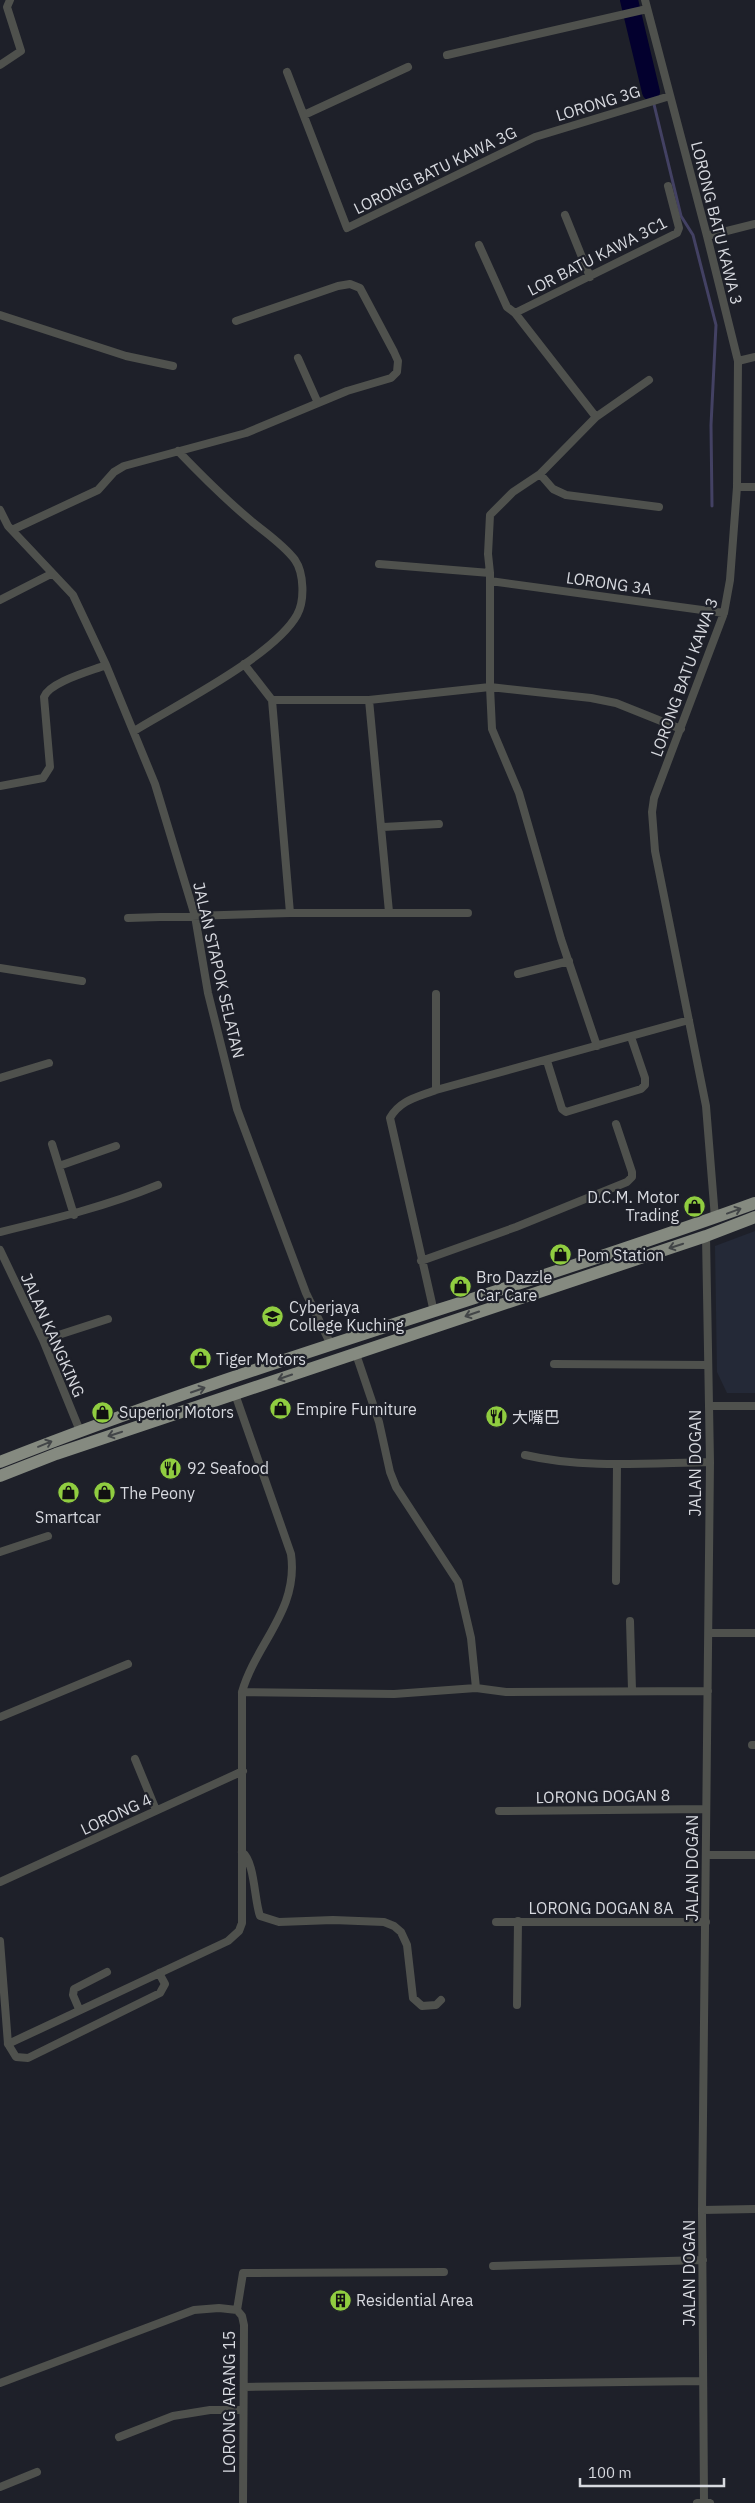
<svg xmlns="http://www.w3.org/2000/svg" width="755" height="2503" font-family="'IBM Plex Sans','Noto Sans SC',sans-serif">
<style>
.built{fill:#242937}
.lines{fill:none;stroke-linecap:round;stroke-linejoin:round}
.stream{stroke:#434163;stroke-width:3}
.river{stroke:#03002e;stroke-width:18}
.minor{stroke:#4f514d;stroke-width:8}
.trunk{stroke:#858a80;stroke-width:12}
.oneway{stroke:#424547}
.labels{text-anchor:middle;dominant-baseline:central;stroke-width:4.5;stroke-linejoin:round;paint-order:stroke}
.street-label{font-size:16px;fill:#d7d9df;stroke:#1e2029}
.poi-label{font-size:16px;fill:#d7d9df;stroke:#1e2029;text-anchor:start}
</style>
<rect width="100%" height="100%" fill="#1e2029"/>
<path class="built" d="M755 1231V1393H727L717 1372 715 1246Z"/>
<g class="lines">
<path class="stream" d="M651 92 681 216 693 235 716 325 711 425 712 506"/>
<path class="river" d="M629 0 651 92"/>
<path class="minor" d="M645 0 707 236 738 361 737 487 730 580 724 613 654 798 652 812 655 851 706 1106 715 1218
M447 55 647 9
M0 65 21 51 7 7 10 0
M287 72 347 228 535 137 670 96
M304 115 408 67
M565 215 590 277
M707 236 755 224
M479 245 507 307 515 313 596 417
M515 313 677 233 679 228 668 186
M0 315 126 356 173 366
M298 358 318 403
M738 361 755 357
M540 474 553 489 566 495 659 507
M737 487H755
M0 510 8 526 73 595 106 665 155 784 195 916 208 993 237 1109 306 1293 331 1345
M12 530 98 490 114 472 124 466 246 433 347 391 391 378 397 372 398 361 394 352 360 288 350 284 338 286 236 321
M379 564 490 573
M490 581 724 613
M0 600 51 574
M244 664 272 700H369L490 687 591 698 616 703 681 729
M272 700 290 913
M369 700 389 912
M134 731C176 705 274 656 297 615 305 601 304 573 295 560 283 544 264 532 249 519 224 498 201 475 178 451
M0 786 43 778 50 767 44 697C49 682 91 671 106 665
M383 827 439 824
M128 918 290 913H468
M0 968 82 981
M518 974 569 961
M436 994V1090
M597 1046 561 939 519 793 492 729 490 687V573L488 554 490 515 513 492 540 474 596 417 649 380
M547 1061 562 1109 566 1112 641 1089 645 1085V1078L631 1037
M0 1078 49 1063
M52 1144 74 1215
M59 1166 116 1146
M0 1232C54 1219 107 1206 158 1185
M0 1250 43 1340 80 1431
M421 1261 516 1227 627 1182 632 1177V1172L616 1124
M434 1312 390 1118C400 1100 418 1097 436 1090L689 1020
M43 1340 108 1319
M356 1354 379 1422 390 1472 396 1487 458 1582 471 1638 476 1688 506 1692 708 1691
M554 1364 708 1365
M235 1394 291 1554C299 1610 256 1643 242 1692
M709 1406H755
M525 1455C585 1469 648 1463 710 1462
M0 1552 48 1536
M616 1581 617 1464
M630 1621 632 1690
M709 1633H755
M0 1717 128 1664
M752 1745H755
M135 1759 156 1810
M499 1811 706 1809
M242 1852C255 1862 254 1899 260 1916L279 1922 333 1920 384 1922 394 1926 401 1932 407 1945 413 1998 422 2006 436 2005 441 2000
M706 1855H755
M0 1882 243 1771
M496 1922H706
M0 1941 8 2044 228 1941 239 1931 242 1923V1692L394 1694 476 1688
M517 2005 518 1921
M79 2009 73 1995 74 1989 107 1972
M8 2044 16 2057 28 2058 160 1993 165 1984 159 1973
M702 2210 755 2209
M493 2266 703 2260
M237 2310 243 2273 444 2272
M237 2310 242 2316 244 2325 243 2503
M0 2383 194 2310 219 2308 237 2310
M244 2387 703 2381
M119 2437 173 2416 210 2410H242
M0 2487 37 2472
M704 2501 702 2210 710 1462 706 1236
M697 2503 704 2501 710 2503"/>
<path class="trunk" d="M0 1462C247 1364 505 1294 755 1203
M0 1476 56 1454 706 1236 755 1217"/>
</g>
<defs><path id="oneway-shaft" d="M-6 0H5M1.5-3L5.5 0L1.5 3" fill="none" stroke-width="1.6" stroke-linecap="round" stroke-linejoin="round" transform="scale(1.25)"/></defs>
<g class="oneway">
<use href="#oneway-shaft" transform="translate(734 1211) rotate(-20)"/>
<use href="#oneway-shaft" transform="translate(676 1246) rotate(162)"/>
<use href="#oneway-shaft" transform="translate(472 1314) rotate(161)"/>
<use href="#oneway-shaft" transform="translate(285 1377) rotate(161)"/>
<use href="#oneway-shaft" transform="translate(198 1390) rotate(-19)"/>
<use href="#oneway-shaft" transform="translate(115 1434) rotate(162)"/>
<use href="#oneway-shaft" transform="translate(45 1444) rotate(-22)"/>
</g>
<defs>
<symbol id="shop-disc" viewBox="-11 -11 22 22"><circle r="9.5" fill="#90cd40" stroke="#1e2029"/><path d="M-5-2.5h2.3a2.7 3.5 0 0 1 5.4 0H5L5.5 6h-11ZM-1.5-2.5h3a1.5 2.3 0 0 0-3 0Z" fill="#111"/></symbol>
<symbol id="university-disc" viewBox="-11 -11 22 22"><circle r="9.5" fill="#90cd40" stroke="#1e2029"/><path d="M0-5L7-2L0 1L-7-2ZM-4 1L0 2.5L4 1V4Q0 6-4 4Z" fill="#111"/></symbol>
<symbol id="restaurant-disc" viewBox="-11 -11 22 22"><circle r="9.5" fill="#90cd40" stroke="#1e2029"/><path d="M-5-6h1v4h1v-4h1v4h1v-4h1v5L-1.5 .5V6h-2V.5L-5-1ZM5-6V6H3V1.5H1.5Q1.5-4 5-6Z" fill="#111"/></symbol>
<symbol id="building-disc" viewBox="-11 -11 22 22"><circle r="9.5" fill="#90cd40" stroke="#1e2029"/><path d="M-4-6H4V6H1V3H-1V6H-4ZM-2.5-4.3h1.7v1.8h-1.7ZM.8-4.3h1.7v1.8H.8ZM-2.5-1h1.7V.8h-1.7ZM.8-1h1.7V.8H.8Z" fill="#111"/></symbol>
</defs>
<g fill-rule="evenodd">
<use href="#shop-disc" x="682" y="1194" width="25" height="25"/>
<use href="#shop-disc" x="548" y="1242" width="25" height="25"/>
<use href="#shop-disc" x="448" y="1274" width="25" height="25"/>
<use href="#university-disc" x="260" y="1304" width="25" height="25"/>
<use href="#shop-disc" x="188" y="1346" width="25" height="25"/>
<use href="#shop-disc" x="268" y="1396" width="25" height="25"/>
<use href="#shop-disc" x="90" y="1400" width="25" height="25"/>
<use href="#restaurant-disc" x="484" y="1404" width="25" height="25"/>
<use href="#restaurant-disc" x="158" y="1456" width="25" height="25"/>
<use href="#shop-disc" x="56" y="1480" width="25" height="25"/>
<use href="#shop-disc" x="92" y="1480" width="25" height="25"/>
<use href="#building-disc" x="328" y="2288" width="25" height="25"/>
</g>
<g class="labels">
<g class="street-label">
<text transform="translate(598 103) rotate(-17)">LORONG 3G</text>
<text transform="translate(435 170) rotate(-26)">LORONG BATU KAWA 3G</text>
<text transform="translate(717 223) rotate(76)">LORONG BATU KAWA 3</text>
<text transform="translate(597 256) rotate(-27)">LOR BATU KAWA 3C1</text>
<text transform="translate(609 583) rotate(8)">LORONG 3A</text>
<text transform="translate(684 677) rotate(-70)">LORONG BATU KAWA 3</text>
<text transform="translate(219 970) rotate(77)">JALAN STAPOK SELATAN</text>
<text transform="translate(53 1335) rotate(66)">JALAN KANGKING</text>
<text transform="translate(695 1463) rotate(-90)">JALAN DOGAN</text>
<text transform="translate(603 1796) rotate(-1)">LORONG DOGAN 8</text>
<text transform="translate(116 1814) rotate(-25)">LORONG 4</text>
<text transform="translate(692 1868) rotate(-90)">JALAN DOGAN</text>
<text x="601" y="1908">LORONG DOGAN 8A</text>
<text transform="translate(689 2273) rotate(-90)">JALAN DOGAN</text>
<text transform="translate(229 2402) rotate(-90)">LORONG ARANG 15</text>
</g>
<g class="poi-label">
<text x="679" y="1197" text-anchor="end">D.C.M. Motor<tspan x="679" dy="18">Trading</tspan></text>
<text x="577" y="1255">Pom Station</text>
<text x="476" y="1277">Bro Dazzle<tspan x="476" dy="18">Car Care</tspan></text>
<text x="289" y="1307">Cyberjaya<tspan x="289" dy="18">College Kuching</tspan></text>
<text x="216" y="1359">Tiger Motors</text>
<text x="296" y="1409">Empire Furniture</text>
<text x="119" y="1412">Superior Motors</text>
<text x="512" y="1417">大嘴巴</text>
<text x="187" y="1468">92 Seafood</text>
<text x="120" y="1493">The Peony</text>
<text x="68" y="1517" text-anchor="middle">Smartcar</text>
<text x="356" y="2300">Residential Area</text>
</g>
</g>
<path d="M580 2478v8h144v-8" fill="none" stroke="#d7d9df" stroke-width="2.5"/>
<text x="588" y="2478" font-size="15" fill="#d7d9df" stroke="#1e2029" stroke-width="4" paint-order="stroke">100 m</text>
</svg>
